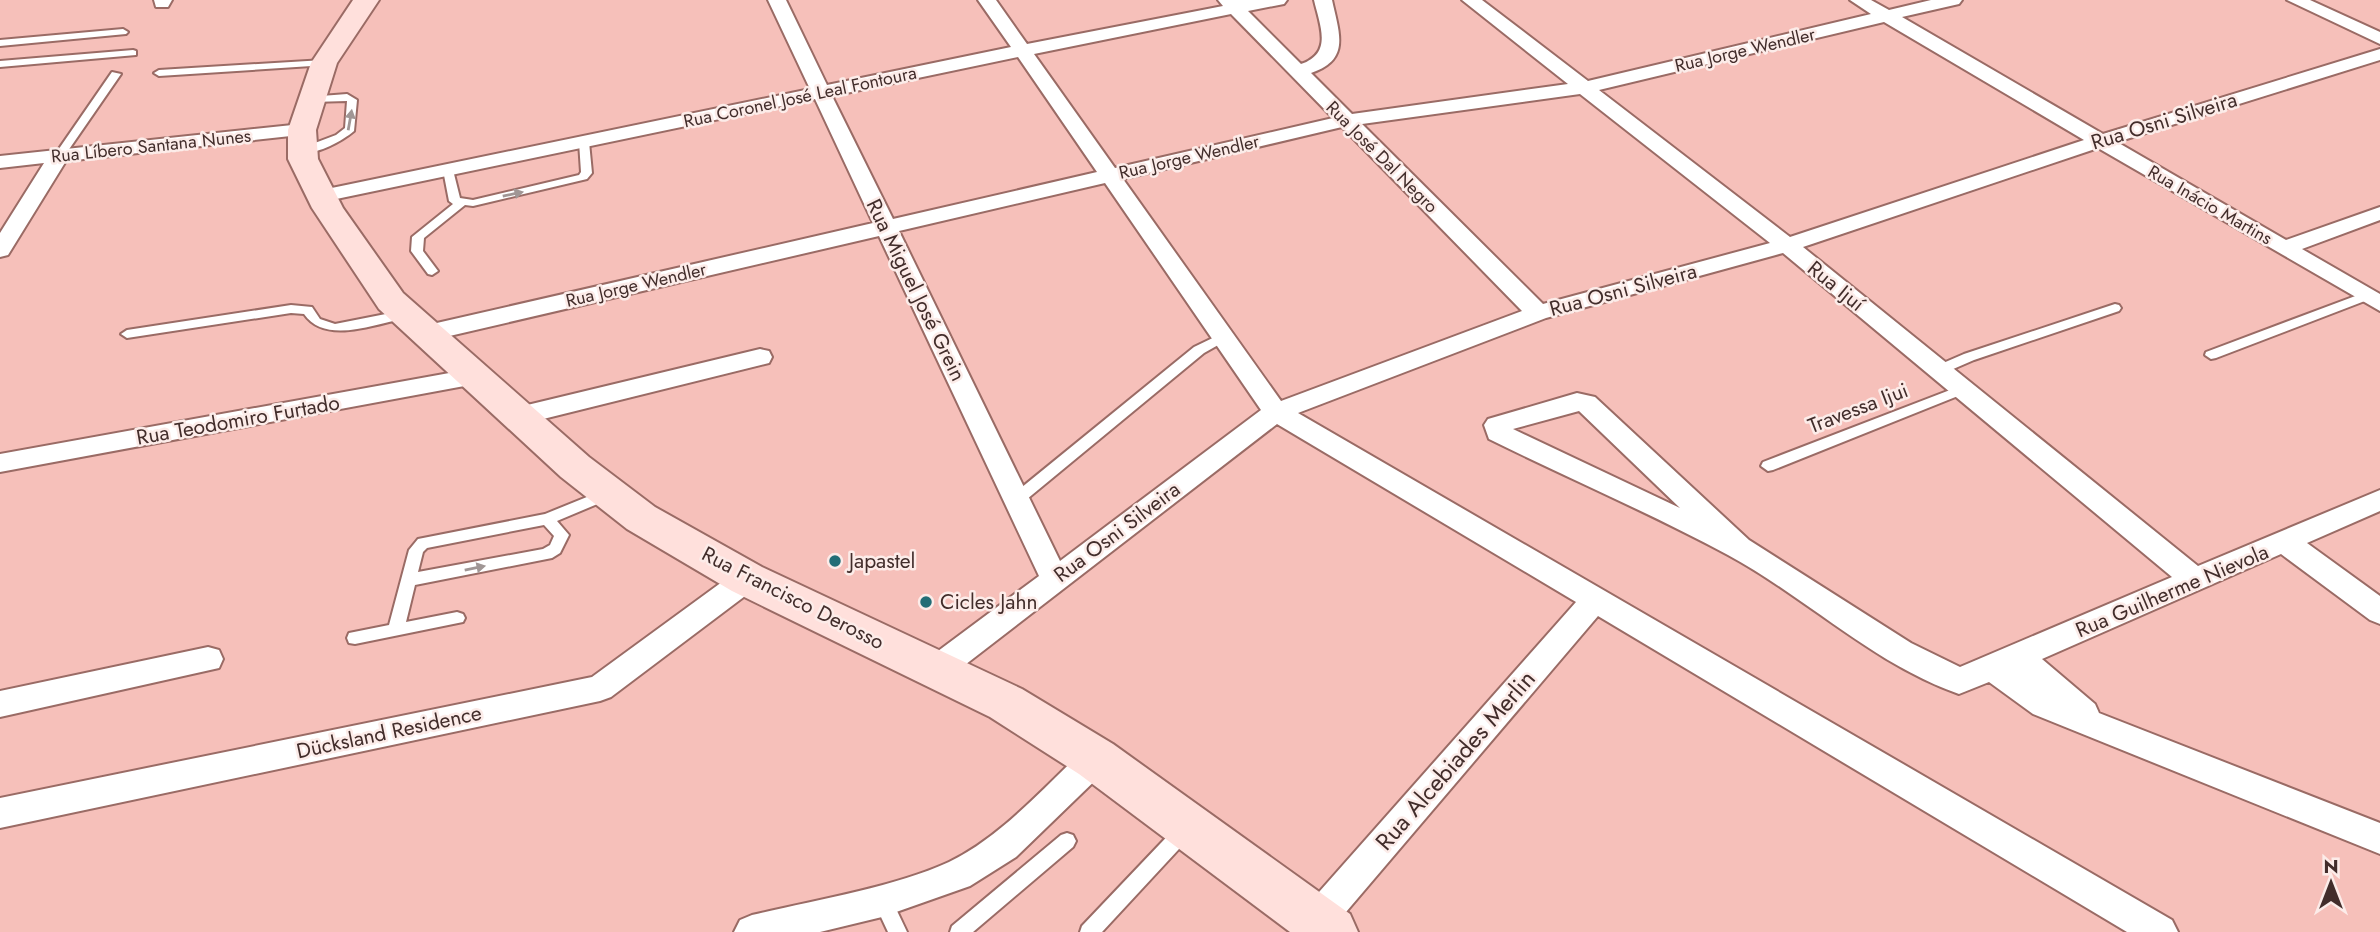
<svg xmlns="http://www.w3.org/2000/svg" width="2380" height="932" font-family="Jost,sans-serif">
<style>
.lines{fill:none;stroke-linecap:round;stroke-linejoin:round}
.service-casing{stroke:#9a6b65;stroke-width:4}
.minor-casing{stroke:#9a6b65;stroke-width:4}
.secondary-casing{stroke:#9a6b65;stroke-width:4}
.service{fill:#fff;fill-rule:evenodd}
.minor{fill:#fff;fill-rule:evenodd}
.secondary{fill:#ffe0dc;fill-rule:evenodd}
.oneway{fill:#a09695}
.poi-dot{fill:#236d76;stroke:#fcece9;stroke-width:2.5}
.labels{text-anchor:middle;dominant-baseline:central;stroke-width:5;stroke-linejoin:round;paint-order:stroke}
.far-street-label{font-size:18px;fill:#422d2b;stroke:#fcece9}
.street-label{font-size:21px;fill:#422d2b;stroke:#fcece9}
.poi-label{font-size:21px;fill:#422d2b;stroke:#fcece9;text-anchor:start}
.near-street-label{font-size:24px;fill:#422d2b;stroke:#fcece9}
</style>
<rect width="100%" height="100%" fill="#f6c0ba"/>
<g class="lines">
<defs>
<path id="service" d="M123 29 128 32 126 34 0 46V40Z
M133 50 136 51V55L0 67V61Z
M324 60 329 63 327 65 159 76 154 73 159 70Z
M112 72 121 74 63 158H55L54 156Z
M347 94 357 100 354 131C341 142 316 155 299 153V149L336 135 345 128 347 101 312 102 307 99 308 97Z
M584 139 589 142 592 173 587 179 473 206 465 205 424 238 423 251 438 271 432 275 428 274 411 251 412 237 453 204 449 201 443 170 444 168H452L453 170 460 198 473 200 579 175 581 172 579 142Z
M2366 292 2370 293 2372 296 2370 299 2216 358 2211 359 2205 355 2206 352Z
M2115 304 2119 305 2121 308 2119 311 1974 360 1944 373H1934L1932 370 1934 367 1964 354Z
M291 305 312 307 320 319 335 324 406 310 412 314 406 318C375 324 325 345 304 314L291 313 127 338 121 334 127 330Z
M1223 333 1227 334 1229 337 1227 340 1204 353 1021 504H1011L1009 500 1011 496 1194 347Z
M1963 385 1970 389 1968 392 1773 470 1768 471 1761 466 1763 462Z
M609 488 616 493 614 497 557 521 569 535 560 553 552 558 415 585 406 622 457 612 463 614 465 618 463 622 355 644 349 643 347 638 349 633 389 625 409 550 418 539 545 514ZM544 525 554 536 550 545 543 549 418 572 423 552 427 548Z
M1185 822 1191 824 1194 830 1191 836 1102 932H1080L1082 926 1179 824Z
M1067 833 1073 835 1076 841 1073 847 973 932H950L952 926 1061 835Z
M882 891 889 894 907 932H888L873 900 875 894Z"/>
<path id="minor" d="M154 0H172L168 7H156Z
M768 0H786L827 85 1011 47 978 0H996L1027 44 1223 6 1218 0H1287L1284 4 1248 11 1301 64C1333 53 1320 26 1314 0H1332C1339 33 1351 60 1311 73L1352 114 1568 84 1462 0H1482L1588 81 1871 14 1850 0H1871L1889 10 1931 0H1962L1959 4 1902 17 2103 134 2380 49V60L2117 142 2286 240 2380 207V220L2302 249 2380 294V311L2098 148 1803 247 2198 566 2380 490V511L2307 543 2380 596V624L2370 620 2281 554 2042 659 2095 704 2099 713 2380 823V854L2033 714 1989 682 1959 694C1873 664 1806 597 1728 555 1650 513 1568 478 1489 439L1484 425 1488 419 1577 393 1595 397 1749 540 1911 643 1960 667 2172 577 1783 253 1546 318 1298 413 2172 920 2178 932H2127L1598 616 1329 932H1303L1298 921 1304 909 1576 602 1277 424 948 678 937 681 926 678 922 669 926 660 1039 576 879 236 428 341 420 338 416 333 420 328 428 325 873 223 815 99 322 202 312 196 322 190 810 89ZM1231 14 1333 118 1115 168 1034 54ZM1884 22 2084 140 1790 237 1599 90ZM1018 57 1097 172 893 219 832 96ZM1580 94 1770 243 1543 304 1362 124ZM1342 127 1522 311 1281 401 1123 179ZM1105 183 1261 410 1060 561 899 231ZM1579 411 1680 508 1513 429Z
M2287 0H2310L2380 32V44Z
M302 124 309 126 312 130 309 134 66 161 8 255 0 257V233L44 163 0 168V156Z
M760 349 769 351 772 357 769 363 519 425 510 422 506 416 510 410 519 407Z
M477 368 486 370 489 376 486 382 0 472V454Z
M747 568 757 571 761 579 757 587 611 697 600 701 0 828V798L592 677 737 571Z
M208 647 219 650 223 659 219 668 0 717V691Z
M1096 745 1107 749 1112 759 1107 769 1016 857 970 886 882 917 820 932H734L740 920 752 915C811 901 895 887 949 862 1001 837 1043 788 1085 749Z"/>
<path id="secondary" d="M353 0H379L337 63 316 130 318 159 343 208 403 293 589 457 655 507 762 567 1022 689 1113 744 1350 914 1358 932H1290L1079 774 990 717 732 591 627 529 561 477 379 309 312 208 288 159V130L311 63Z"/>
</defs>
<use href="#service" class="service-casing"/>
<use href="#minor" class="minor-casing"/>
<use href="#secondary" class="secondary-casing"/>
<use href="#service" class="service"/>
<use href="#minor" class="minor"/>
<use href="#secondary" class="secondary"/>
</g>
<defs><path id="oneway-solid" d="M-6-.8H1V-3.2L6.5 0L1 3.2V.8H-6Z" transform="scale(1.75)"/></defs>
<g class="oneway">
<use href="#oneway-solid" transform="translate(350 120) rotate(-80)"/>
<use href="#oneway-solid" transform="translate(513 194) rotate(-12)"/>
<use href="#oneway-solid" transform="translate(475 568) rotate(-11)"/>
</g>
<g class="poi-dot">
<circle cx="835" cy="561" r="7"/>
<circle cx="926" cy="602" r="7"/>
</g>
<g class="labels">
<g class="far-street-label">
<text transform="translate(1745 50) rotate(-13)">Rua Jorge Wendler</text>
<text transform="translate(800 97) rotate(-12)">Rua Coronel José Leal Fontoura</text>
<text transform="translate(151 146) rotate(-6)">Rua Líbero Santana Nunes</text>
<text transform="translate(1189 157) rotate(-13)">Rua Jorge Wendler</text>
<text transform="translate(1382 157) rotate(45)">Rua José Dal Negro</text>
<text transform="translate(2210 205) rotate(30)">Rua Inácio Martins</text>
<text transform="translate(636 285) rotate(-13)">Rua Jorge Wendler</text>
</g>
<g class="street-label">
<text transform="translate(2164 121) rotate(-17)">Rua Osni Silveira</text>
<text transform="translate(1836 286) rotate(39)">Rua Ijuí</text>
<text transform="translate(916 290) rotate(64)">Rua Miguel José Grein</text>
<text transform="translate(1623 290) rotate(-15)">Rua Osni Silveira</text>
<text transform="translate(1858 408) rotate(-21)">Travessa Ijui</text>
<text transform="translate(238 420) rotate(-10)">Rua Teodomiro Furtado</text>
<text transform="translate(1117 532) rotate(-37)">Rua Osni Silveira</text>
<text transform="translate(2172 591) rotate(-23)">Rua Guilherme Nievola</text>
<text transform="translate(793 598) rotate(27)">Rua Francisco Derosso</text>
<text transform="translate(389 732) rotate(-12)">Dücksland Residence</text>
</g>
<g class="poi-label">
<text x="849" y="561">Japastel</text>
<text x="940" y="602">Cicles Jahn</text>
</g>
<g class="near-street-label">
<text transform="translate(1455 760) rotate(-49)">Rua Alcebiades Merlin</text>
</g>
</g>
<g transform="translate(2331 883)" stroke="#fcece9" stroke-width="5" paint-order="stroke">
<path d="M0-5L12 26L0 18L-12 26Z" fill="#422d2b"/>
<text y="-10" font-size="19" font-weight="bold" text-anchor="middle" fill="#422d2b">N</text>
</g>
</svg>
